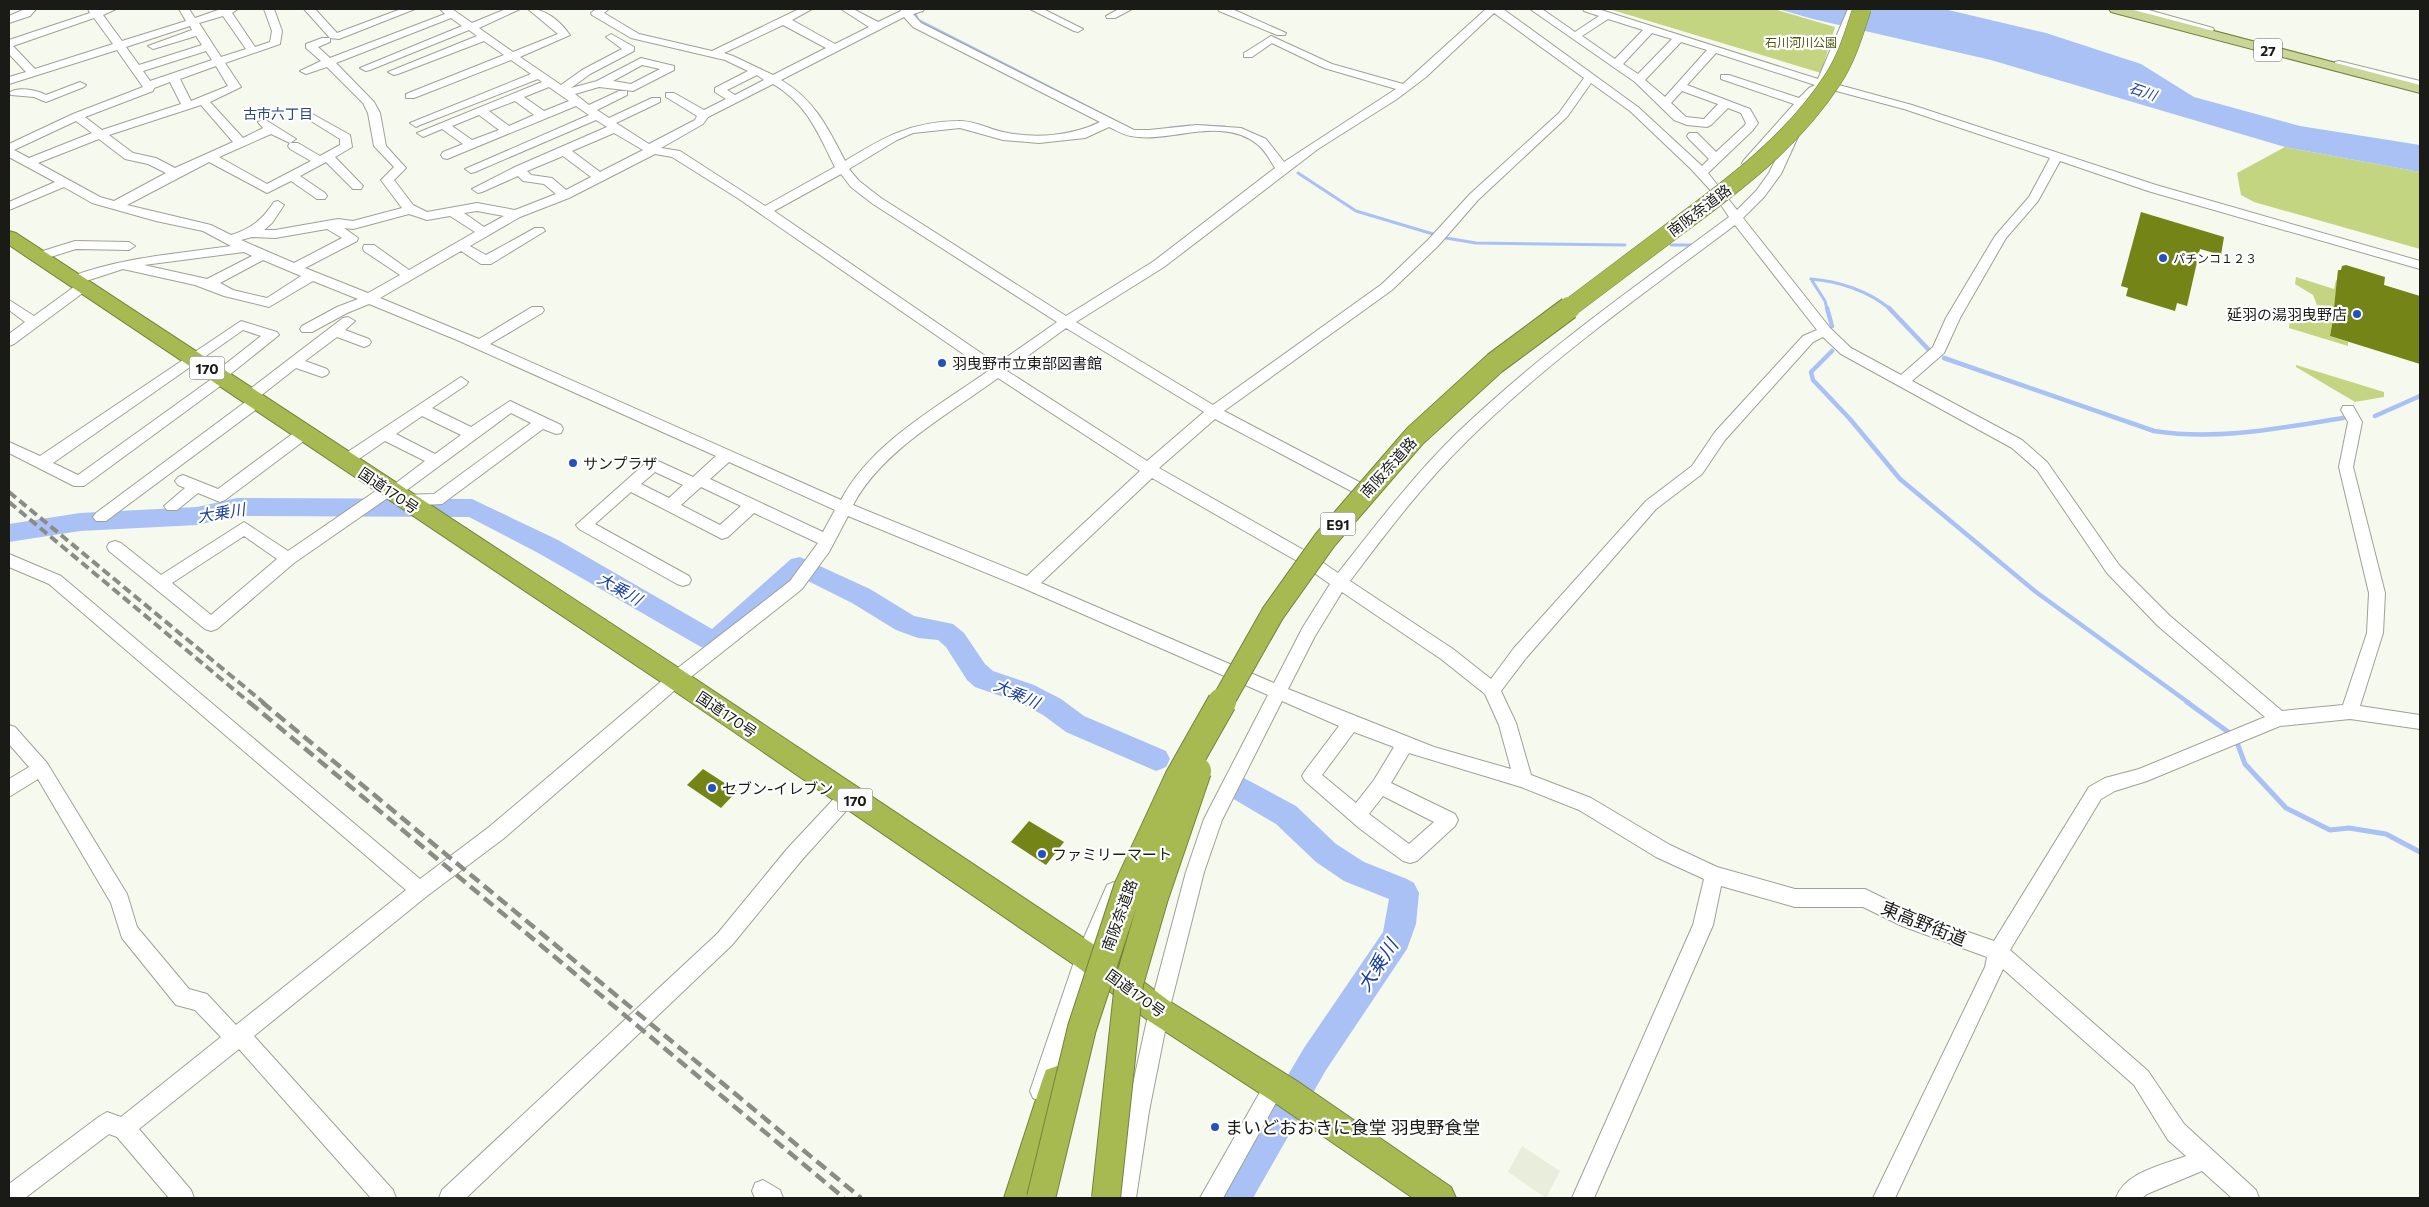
<svg xmlns="http://www.w3.org/2000/svg" width="2429" height="1207" font-family="Commissioner,'Noto Sans JP',sans-serif">
<style>
.built{fill:#e9eedc}
.green{fill:#c4d582}
.water{fill:#a9c1f4}
.lines{fill:none;stroke-linecap:round;stroke-linejoin:round}
.stream-far2{stroke:#a9c1f4;stroke-width:3}
.stream-far1{stroke:#a9c1f4;stroke-width:4.5}
.stream{stroke:#a9c1f4;stroke-width:5}
.river{fill:#a9c1f4;fill-rule:evenodd}
.building{fill:#748416}
.minor-casing{stroke:#9fa197;stroke-width:2}
.major-casing{stroke:#75823d;stroke-width:2}
.highway-casing{stroke:#75823d;stroke-width:2}
.minor{fill:#fff;fill-rule:evenodd}
.major{fill:#cad697;fill-rule:evenodd}
.highway{fill:#a6ba51;fill-rule:evenodd}
.rail-far1{stroke:#8a8c85;stroke-width:4;stroke-dasharray:9 4.5;stroke-linecap:butt}
.rail{stroke:#8a8c85;stroke-width:4.5;stroke-dasharray:12 6;stroke-linecap:butt}
.highway-bridge-far2-casing{stroke:#75823d;stroke-width:19;stroke-linecap:butt}
.highway-bridge-far1-casing{stroke:#75823d;stroke-width:24;stroke-linecap:butt}
.highway-bridge-casing{stroke:#75823d;stroke-width:30;stroke-linecap:butt}
.highway-bridge-far2{stroke:#a6ba51;stroke-width:18}
.highway-bridge-far1{stroke:#a6ba51;stroke-width:22}
.highway-bridge{stroke:#a6ba51;stroke-width:28}
.poi-dot{fill:#2650bf;stroke:#fff;stroke-width:2}
.labels{text-anchor:middle;dominant-baseline:central;stroke-width:4.5;stroke-linejoin:round;paint-order:stroke}
.far-park-label{font-size:12px;fill:#4d580d;stroke:#fff}
.far-poi-label{font-size:12px;fill:#1a1b17;stroke:#fff;text-anchor:start}
.shield{fill:#fff;stroke:#5f5f5d;stroke-width:1}
.shield-label{font-size:14px;font-weight:bold;fill:#1a1b17}
.far-water-label{font-size:14px;font-style:italic;fill:#1e42a0;stroke:#fff}
.far-neighbourhood-label{font-size:14px;fill:#2b447c;stroke:#fff}
.street-label{font-size:15px;fill:#1a1b17;stroke:#fff}
.poi-label{font-size:15px;fill:#1a1b17;stroke:#fff;text-anchor:start}
.water-label{font-size:16px;font-style:italic;fill:#1e42a0;stroke:#fff}
.near-street-label{font-size:18px;fill:#1a1b17;stroke:#fff}
.near-poi-label{font-size:18px;fill:#1a1b17;stroke:#fff;text-anchor:start}
.near-water-label{font-size:19px;font-style:italic;fill:#1e42a0;stroke:#fff}
</style>
<rect width="100%" height="100%" fill="#f6f9ee"/>
<path class="built" d="M1522 1146 1560 1171 1546 1198 1508 1172Z"/>
<path class="green" d="M1609 9H1774L1835 27 1821 73Z
M2285 147 2420 172V249L2254 202 2241 195 2237 173Z
M2296 277 2334 289 2336 280 2343 282 2336 292 2334 307 2317 305 2313 295 2295 284Z
M2316 312 2333 319 2330 336 2348 342V346L2289 328 2290 319 2305 320 2314 316Z
M2296 365 2384 392V397L2355 402 2296 367Z"/>
<path class="water" d="M1778 9H1944L2046 33 2141 64 2194 97 2300 126 2420 145V172L2285 147 1991 60 1813 19Z"/>
<g class="lines">
<path class="stream-far2" d="M915 14 918 20 1113 120
M1202 126 1225 127
M1170 128 1190 126
M1298 173 1356 211 1433 234
M1446 238 1476 243 1625 245
M1671 245H1691
M1811 279C1838 281 1869 291 1890 309
M1811 279 1825 301 1827 309"/>
<path class="stream-far1" d="M1827 308 1832 326
M1889 308 1929 350
M1832 351 1811 372 1813 380 1850 419 1900 479 2036 592 2189 703
M1944 358 2154 431C2218 441 2280 428 2343 418
M2375 416 2420 396"/>
<path class="stream" d="M2187 702 2235 737 2245 764 2286 808 2330 830 2349 828 2386 834 2420 852"/>
<path class="river" d="M237 498 472 499 558 540 712 629 791 559 800 557 870 589 914 616 953 624 964 633 985 664 993 671 1034 685 1061 699 1084 716 1166 751 1170 759 1166 767 1156 771 1066 732 1043 715 1018 702 975 687 967 680 946 647 938 640 918 638 896 630 852 603 802 578 730 643 710 650 701 647 540 554 469 517 237 516 197 525 80 531 9 542V524L80 513 197 507Z
M1242 777 1296 806 1336 844 1364 862 1407 879 1414 883 1419 893 1416 924 1407 949 1326 1070 1253 1198H1217L1222 1186 1304 1048 1383 932 1389 899 1344 881 1316 862 1276 824 1232 798 1228 789 1232 780Z"/>
</g>
<path class="building" d="M2141 212 2224 237 2221 255 2200 249 2187 306 2177 303 2175 311 2126 296 2128 288 2121 286Z
M2346 265 2385 277 2384 285 2420 296V364L2330 336 2333 319 2327 318 2329 306 2334 307 2338 270H2341L2342 266Z
M703 769 737 791 721 808 687 785Z
M1029 821 1064 842 1046 865 1011 842Z"/>
<g class="lines">
<defs>
<path id="minor" d="M25 9H36L30 16 9 23V16Z
M88 9H116L103 15 122 41 186 21 179 9H189L195 18 221 9H238L232 13 255 47 270 42 272 31 264 9H274L282 31 280 44 225 63 241 87 210 102 243 138 263 128 258 122 264 119 296 139 290 143 271 134 219 157 267 184 311 161 290 149 288 146 290 143H298L320 156 340 145V139L303 116V112L307 111 350 135 352 147 335 157 363 186 361 189H353L326 162 300 176 325 193 327 196 325 199H317L291 181 267 193 209 162 127 205 211 225 231 235C251 229 262 220 274 202L278 201 284 205 272 223 264 230H275L338 219 353 221 402 208 381 180 394 167 374 146 368 113 363 103 327 67 306 74 300 71 321 61 306 48V44L322 38H330L304 9H315L337 33 401 9H415L339 39 330 38V42L318 47 330 58 445 14 440 9H452L472 23 506 9H520L479 28 513 52 558 34 528 9C545 8 560 21 570 35L520 57 561 85 582 70 622 49 606 37 611 34 634 47V51L590 74 571 88 597 81 641 58 674 66V70L633 91 599 87 575 94 589 105 619 91H627V95L597 110 609 118 652 98H660V102L616 123 649 144 695 120 697 116 666 97V93H674L704 110 726 99 715 92V88L748 71 725 60 631 38 592 15 591 13 596 9H609L604 13 639 34 712 51 799 9H812L792 20 835 44 869 27 841 9H853L878 22 901 11 900 9H924L923 11 913 14 921 23 1134 130H1149L1197 125 1241 128 1266 139 1284 162 1396 89 1324 68 1272 43 1252 57H1244V53L1271 36 1332 64 1403 84 1486 9H1503L1638 107 1702 166 1709 159 1689 139 1687 136 1689 133H1697L1716 152 1744 126 1746 123 1741 113 1728 108 1711 125 1707 127 1687 125 1674 120 1635 82 1530 9H1542L1575 32 1599 16 1584 11 1583 9H1598L1818 79 1848 9H1858L1849 34 1828 82 1912 105 2156 185 2420 261V269L2148 191 2060 161 2038 201 2006 238 1960 318 1944 353 1912 381 2022 440 2047 462 2119 565 2170 616 2282 711 2343 705 2367 633 2369 593 2339 467 2348 422 2341 410 2343 406H2353L2362 422 2353 467 2385 593 2383 633 2360 706 2420 715V729L2350 719 2280 726 2147 781 2115 791 2101 799 2010 950 2148 1071 2184 1124 2256 1190 2259 1198H2232L2202 1171 2147 1194 2142 1198H2116C2125 1172 2163 1165 2186 1156L2168 1140 2134 1085 2003 969 1895 1198H1873L1985 967 1987 957 1902 926 1863 907H1795L1721 886 1713 925 1594 1198H1572L1693 925 1704 879 1656 857 1579 810 1521 787 1409 753 1391 783 1455 814 1458 820 1455 826 1417 861 1410 863 1403 861 1359 828 1305 781 1302 776 1305 771 1339 726 1282 701 1222 820 1204 872 1169 1011 1149 1111 1136 1198H1114L1127 1111 1149 1011 1186 872 1204 819 1268 695 1023 588 848 516 829 552 802 589 682 684 503 839 427 896 254 1036 393 1190 396 1198H371L239 1049 139 1129 191 1190 194 1198H169L117 1137 109 1134 25 1198H9V1184L100 1116 107 1112 121 1117 221 1037 195 1010 176 1005 122 938 111 903 38 779 9 797V779L29 767 9 744V725L15 727 47 763 127 894 137 927 189 989 207 994 236 1025 406 890 49 584 9 567V554L61 576 420 879 489 827 670 674 790 581 818 543 754 513 728 537 722 539 631 492 595 524 689 576 691 580 689 584 683 586 677 584 579 529 576 525 648 461H658L693 477 716 456 457 340 369 304 347 313 312 332H302L300 329 302 326 337 307 358 299 313 281 269 307 224 296 195 285 123 269 83 282 88 283 90 286 88 289 14 344 9 346V334L25 322 9 310V300L34 316 78 284 70 283 68 280 70 277C123 257 176 254 231 246L203 231 156 221 92 203 64 187 9 210V202L55 182 9 157V144L73 114 143 87 117 50 9 84V77L26 72 9 54V40L90 13ZM1494 13 1584 78 1559 113 1470 194 1428 240 1382 284 1213 405 1076 322 1164 267 1318 149 1397 99 1426 77ZM223 16 246 49 221 57 199 23ZM904 17 913 27 1100 122C1072 136 1035 139 1003 132 989 129 973 120 958 121 910 122 884 137 845 161 828 128 814 99 781 80ZM94 18 113 44 35 69 13 46ZM451 18 462 26 360 68 366 71 370 70 469 30 477 36 388 72 394 75 398 74 484 41 504 55 406 94V98H414L511 60 531 74 410 123 416 127 420 125 538 79 542 82 417 133 423 137 442 129 463 144 443 152 441 155 443 158 447 159 576 106 589 115 465 169 471 173 475 172 596 120 607 127 515 167 472 189 478 193 482 192 518 176 523 181 544 184 556 194 515 210 477 203 427 212 413 205 394 180 406 168 386 146 380 113 374 102 336 63ZM1608 19 1643 30 1615 59 1582 36ZM783 25 826 48 773 75 733 56 724 53ZM190 26 192 30 148 46 153 49 196 36 202 45 139 65 126 47ZM1652 33 1672 39 1638 74 1623 64ZM1681 42 1707 50 1665 97 1645 80ZM206 51 212 60 150 81 143 71ZM1716 53 1815 85 1809 88 1799 98 1729 75H1721V79L1794 104 1744 160 1742 163 1744 166H1752L1805 106 1814 104 1825 88 1904 109 2050 158 2029 197 1995 236 1946 318 1933 347 1901 375 1851 348 1830 328 1743 218 1764 197 1781 174 1801 130 1799 128H1791L1769 173 1756 191 1737 210 1708 173 1753 130 1758 123 1750 109 1687 85ZM642 65 660 69 631 84 613 81ZM216 66 228 86 191 101 180 79ZM757 75 764 80 735 95 727 90ZM170 82 181 104 102 130 85 117 153 91 154 88ZM1591 83 1630 111 1691 169 1713 193 1729 217C1636 286 1540 353 1456 434 1413 476 1376 525 1338 573L1309 553 1159 468 1215 419 1353 492H1363L1366 488 1363 484 1224 411 1392 290 1438 246 1478 200 1567 117ZM773 84C807 104 818 133 835 167L765 206 680 151 661 148 703 124 708 117ZM549 87 569 101 544 111 524 97ZM1682 91 1718 104 1704 119 1686 117 1671 103ZM515 101 534 115 509 126 489 111ZM201 105 233 142 175 168 156 158 133 153 109 135ZM479 115 499 130 472 140 452 126ZM76 121 92 133 29 158 14 150ZM1109 127C1116 130 1123 135 1131 136 1170 144 1220 115 1257 144 1265 150 1270 160 1275 168L1154 261 1066 316 881 198 859 181 849 169 897 140 913 133 960 128 1003 140 1039 143 1085 138ZM614 133 643 150 600 172 572 151ZM99 139 125 159 148 164 166 173 114 201 100 197 38 163ZM655 154 672 157 739 199 988 371C936 408 871 443 841 500L490 344 542 313 544 310 542 307H532L479 339 380 298 461 251 481 264H491L545 231 543 228H535L486 255 470 246 520 217 569 198ZM563 156 591 177 566 190 552 178 531 175 527 171ZM841 174 851 187 873 204 1057 322 997 364 774 211ZM477 211 504 216 484 227 464 213ZM409 214 427 220 450 216 475 232 409 270 374 245H364L363 248 364 251 400 275 368 293 305 268 357 241 358 238 344 228 353 229ZM1735 225 1817 330 1803 336 1715 432 1692 466 1646 501 1514 648 1491 679 1453 649 1350 581C1387 532 1423 484 1467 441 1549 360 1643 294 1735 225ZM327 229 342 238 294 263 241 240 252 237 275 238ZM244 252 252 256 207 279 144 265ZM263 260 301 276 267 298 233 290 220 283ZM1066 328 1204 412 1147 461 1007 371ZM1823 337 1841 354 2012 448 2037 470 2107 573 2158 626 2265 717 2139 769 2105 778 2089 787 1994 941 1914 913 1865 889H1795L1717 867 1670 845 1591 798 1531 775 1516 723 1501 691 1526 658 1656 509 1702 474 1725 440 1813 342ZM998 378 1140 471 1027 576 853 505C881 451 949 414 998 378ZM729 462 835 510 823 532 710 479ZM655 472 683 485 669 498 641 484ZM1152 478 1297 561 1330 584 1303 627 1274 683 1041 583ZM701 487 741 506 720 525 681 505ZM1342 592 1441 659 1485 694 1499 725 1511 769 1434 747 1288 689 1315 636ZM1354 732 1394 747 1374 780 1356 803 1322 775ZM1383 796 1434 822 1409 844 1369 814Z
M1030 9H1043L1083 29 1078 32 1074 31Z
M1119 9H1132L1115 18H1107L1106 16Z
M1218 9H1232L1286 33 1285 35H1277L1219 11Z
M2129 9H2145L2213 28 2214 30 2209 33 2130 11Z
M2339 61 2420 81V87L2335 66V62Z
M80 82 86 85 84 87 46 102 34 97 11 95 9 93C17 86 37 90 46 95Z
M75 241 129 242 135 246 129 250 76 249 38 261 32 257 33 254Z
M348 317 355 321 345 330 369 339 371 342 369 345 364 347 337 337 305 361 327 369 329 372 327 375 322 377 296 368 259 397 264 401 262 405 106 521H96L93 517 96 513 248 400 243 396 245 393 343 318Z
M241 321 277 332 279 335 228 376 227 381 84 486H74L9 453V442L40 456ZM243 330 261 336 214 373 213 378 78 475 53 463Z
M461 377 468 382 466 385 432 408 471 427 510 401 561 425 563 429 561 433 556 434 543 429 442 504 404 506 399 504 396 500 398 497H389L294 563 217 629 211 631 205 629 109 551 107 547 109 543 115 541 121 543 161 575 244 522 288 551 383 486H392L425 461 385 441 350 465H340L338 461 340 457ZM511 413 531 423 434 494 400 495ZM422 416 461 435 435 454 396 434ZM244 536 277 559 211 615 172 583Z
M304 428 309 429 311 433 309 437 225 500 220 502 198 493 177 510H167L164 506 185 488 178 485 175 481 178 477 183 475 218 489 299 429Z
M848 788 854 790 857 796 854 802 801 861 732 945 466 1198H439L442 1190 718 933 787 849 842 790Z
M1114 882 1121 885 1123 891 1096 956 1050 1091 1047 1098 1040 1101 1033 1098 1030 1091 1076 956 1107 885Z
M1275 1075 1282 1078 1285 1085 1282 1092 1223 1198H1200L1268 1078Z
M763 1180 780 1190 783 1198H755L752 1191 755 1183Z"/>
<path id="major" d="M2109 9H2130L2420 85V93L2111 12Z"/>
<path id="highway" d="M9 231 16 233 685 672 1096 946 1169 1001 1297 1081 1451 1187 1456 1198H1413L1275 1103 1149 1021 1076 966 667 686 9 245Z
M1057 1066 1068 1070 1072 1081 1036 1198H1004L1042 1081 1046 1070Z"/>
</defs>
<use href="#minor" class="minor-casing"/>
<use href="#major" class="major-casing"/>
<use href="#highway" class="highway-casing"/>
<use href="#minor" class="minor"/>
<use href="#major" class="major"/>
<use href="#highway" class="highway"/>
<path class="rail-far1" d="M9 492 264 703
M9 502 250 703"/>
<path class="rail" d="M249 702 844 1198
M262 702 861 1198"/>
<defs>
<path id="highway-bridge-far2" d="M1568 309C1604 282 1641 254 1677 227 1734 185 1794 140 1833 79 1847 58 1854 33 1862 9"/>
<path id="highway-bridge-far1" d="M1222 703 1273 613 1325 540 1415 436 1495 363 1569 308"/>
<path id="highway-bridge" d="M1041 1198 1082 1028 1128 888 1179 778 1222 702
M1106 1198 1129 983 1154 897 1197 771"/>
</defs>
<use href="#highway-bridge-far2" class="highway-bridge-far2-casing"/>
<use href="#highway-bridge-far1" class="highway-bridge-far1-casing"/>
<use href="#highway-bridge" class="highway-bridge-casing"/>
<use href="#highway-bridge-far2" class="highway-bridge-far2"/>
<use href="#highway-bridge-far1" class="highway-bridge-far1"/>
<use href="#highway-bridge" class="highway-bridge"/>
</g>
<g class="poi-dot">
<circle cx="2163" cy="258" r="5"/>
<circle cx="2357" cy="314" r="5"/>
<circle cx="942" cy="363" r="5"/>
<circle cx="573" cy="463" r="5"/>
<circle cx="712" cy="788" r="5"/>
<circle cx="1042" cy="854" r="5"/>
<circle cx="1215" cy="1127" r="5"/>
</g>
<g class="labels">
<g class="far-park-label">
<text x="1801" y="42">石川河川公園</text>
</g>
<g class="far-poi-label">
<text x="2173" y="258">パチンコ１２３</text>
</g>
<g class="shield">
<rect x="2254" y="38.5" width="28" height="23" rx="4"/>
<rect x="189.5" y="356.5" width="35" height="23" rx="4"/>
<rect x="1320.5" y="512.5" width="35" height="23" rx="4"/>
<rect x="837.5" y="788.5" width="35" height="23" rx="4"/>
</g>
<g class="shield-label">
<text x="2268" y="50">27</text>
<text x="207" y="368">170</text>
<text x="1338" y="524">E91</text>
<text x="855" y="800">170</text>
</g>
<g class="far-water-label">
<text transform="translate(2143 91) rotate(19)">石川</text>
</g>
<g class="far-neighbourhood-label">
<text x="278" y="113">古市六丁目</text>
</g>
<g class="street-label">
<text transform="translate(1699 210) rotate(-37)">南阪奈道路</text>
<text transform="translate(1388 467) rotate(-48)">南阪奈道路</text>
<text transform="translate(389 490) rotate(34)">国道170号</text>
<text transform="translate(727 714) rotate(34)">国道170号</text>
<text transform="translate(1119 915) rotate(-70)">南阪奈道路</text>
<text transform="translate(1136 993) rotate(36)">国道170号</text>
</g>
<g class="poi-label">
<text x="2347" y="314" text-anchor="end">延羽の湯羽曳野店</text>
<text x="952" y="363">羽曳野市立東部図書館</text>
<text x="583" y="463">サンプラザ</text>
<text x="722" y="788">セブン-イレブン</text>
<text x="1052" y="854">ファミリーマート</text>
</g>
<g class="water-label">
<text transform="translate(221 512) rotate(-9)">大乗川</text>
<text transform="translate(620 588) rotate(30)">大乗川</text>
<text transform="translate(1017 693) rotate(24)">大乗川</text>
</g>
<g class="near-street-label">
<text transform="translate(1924 923) rotate(22)">東高野街道</text>
</g>
<g class="near-poi-label">
<text x="1225" y="1127">まいどおおきに食堂 羽曳野食堂</text>
</g>
<g class="near-water-label">
<text transform="translate(1377 965) rotate(-57)">大乗川</text>
</g>
</g>
<rect width="2429" height="1207" fill="none" stroke="#1a1b17" stroke-width="20"/>
</svg>
